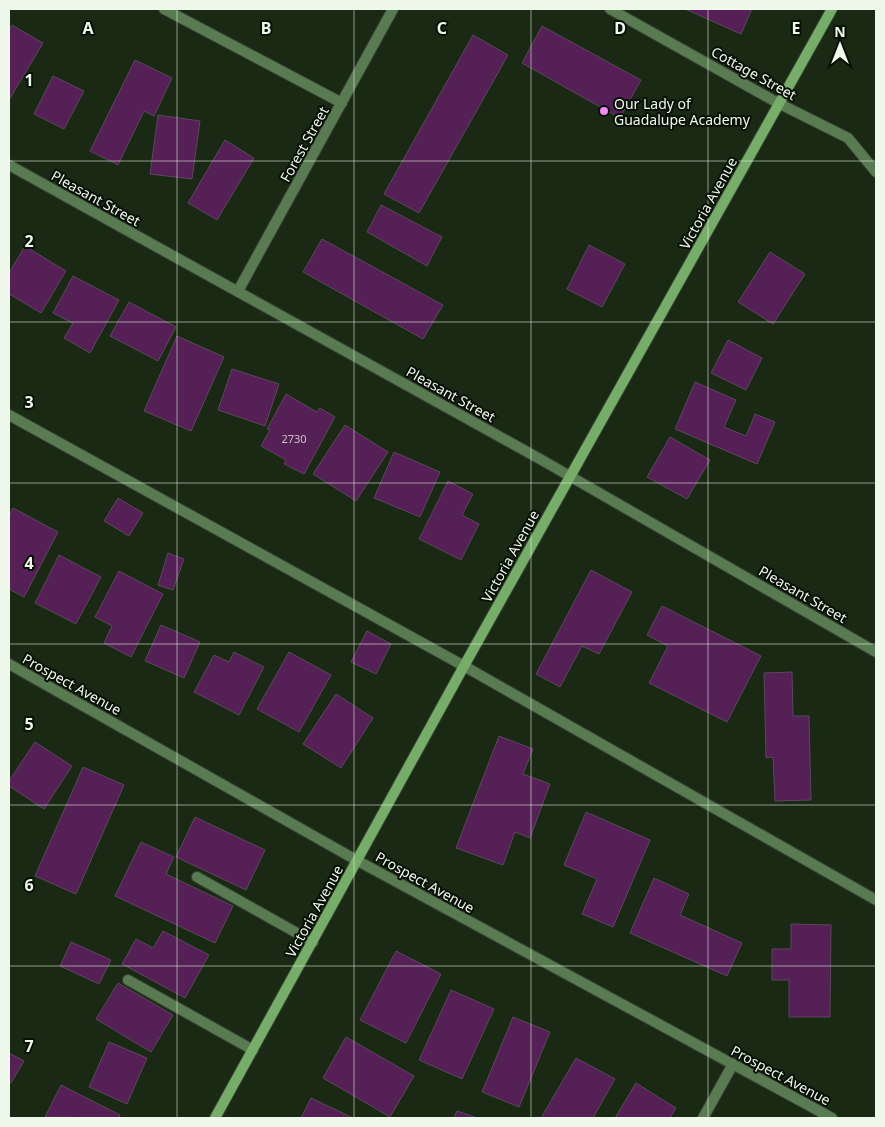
<svg xmlns="http://www.w3.org/2000/svg" width="885" height="1127" font-family="'Noto Sans',sans-serif">
<style>
.building{fill:#542055;stroke:#5c475c}
.lines{fill:none;stroke-linecap:round;stroke-linejoin:round}
.lane-casing{stroke:#374632;stroke-width:12}
.street-casing{stroke:#374632;stroke-width:12}
.secondary-casing{stroke:#374632;stroke-width:12}
.lane{stroke:#597b51;stroke-width:10}
.street{stroke:#597b51;stroke-width:10}
.secondary{stroke:#76ad68;stroke-width:10}
.grid{fill:none;stroke:#eef9eb;stroke-width:1;stroke-opacity:0.55}
.poi-dot{fill:#f28af3;stroke:#081007;stroke-width:2}
.labels{text-anchor:middle;dominant-baseline:central;stroke-width:4;stroke-linejoin:round;paint-order:stroke}
.number-label{font-size:11px;fill:#c8c3c6}
.street-label{font-size:14px;fill:#eef9eb;stroke:#081007}
.poi-label{font-size:14px;fill:#eef9eb;stroke:#081007;text-anchor:start}
.grid-label{font-size:16px;text-anchor:middle;font-weight:bold;fill:#eef9eb;stroke:#081007;stroke-width:4;stroke-linejoin:round;paint-order:stroke}
</style>
<rect width="100%" height="100%" fill="#192914"/>
<path class="building" d="M685 9H752L741 34Z
M12 25 43 43 9 100V31Z
M542 26 641 80 620 118 522 63Z
M473 35 508 55 419 213 384 194Z
M135 60 172 78 154 116 144 111 118 165 90 151Z
M53 76 84 91 64 129 34 114Z
M158 115 200 121 192 179 150 174Z
M225 140 254 158 217 220 188 203Z
M381 205 442 237 427 266 367 232Z
M322 239 443 305 423 339 303 272Z
M589 245 625 264 602 307 567 289Z
M25 246 66 271 41 313 9 294V273Z
M770 252 805 274 773 324 738 302Z
M73 276 119 300 90 353 64 338 73 323 53 313Z
M129 302 176 327 158 361 110 336Z
M177 336 224 357 191 431 144 411Z
M728 340 762 358 746 390 711 373Z
M232 369 279 384 265 426 218 410Z
M695 382 736 400 724 427 746 436 755 414 775 422 757 464 675 429Z
M286 394 317 412 320 408 335 417 304 474 284 464 286 460 261 446 270 430 267 429Z
M345 425 388 452 356 501 313 474Z
M670 437 710 460 687 499 647 477Z
M394 452 440 472 420 517 374 498Z
M448 481 473 494 462 515 479 524 461 560 419 539Z
M118 498 143 513 129 536 104 521Z
M13 508 58 532 24 597 9 589V516Z
M168 553 184 559 173 590 158 585Z
M59 555 101 577 76 624 35 603Z
M591 570 632 592 599 654 582 646 560 687 536 674Z
M119 571 163 594 131 657 104 643 112 626 95 617Z
M662 606 761 656 727 722 649 683 668 646 647 635Z
M161 625 200 642 184 678 145 661Z
M367 631 391 644 376 674 351 662Z
M234 652 264 667 239 715 194 692 214 655 229 662Z
M289 652 331 675 299 732 257 709Z
M792 672 793 716H809L811 800 775 801 773 757 766 758 764 673Z
M336 694 373 718 341 768 303 744Z
M499 736 533 749 523 774 550 784 530 838 515 832 503 865 456 848Z
M35 742 72 766 44 809 9 786V781Z
M83 767 124 785 76 894 35 876Z
M586 812 650 840 613 927 582 914 597 879 564 865Z
M195 817 265 850 246 890 176 857Z
M141 842 174 857 166 874 233 906 215 943 115 896Z
M654 878 689 894 680 915 742 943 727 976 630 933Z
M791 924 831 925 830 1017H789V980H772V949H791Z
M163 931 209 955 185 998 122 964 136 939 153 948Z
M71 942 111 960 99 984 60 966Z
M396 951 441 974 406 1043 360 1020Z
M118 983 173 1015 151 1052 96 1019Z
M451 990 494 1009 462 1079 419 1060Z
M513 1017 550 1032 519 1107 482 1092Z
M346 1037 414 1076 390 1117 323 1078Z
M109 1042 147 1058 127 1104 89 1087Z
M9 1053 24 1061 11 1083 9 1082Z
M576 1058 615 1079 593 1118H541Z
M636 1083 676 1108 670 1118H615Z
M61 1085 120 1115 119 1118 45 1117Z
M311 1098 353 1118H301Z
M457 1111 477 1118H454Z"/>
<g class="lines">
<defs>
<path id="lane" d="M164 9 342 103
M9 415 464 666 876 900
M197 877 313 942
M128 980 253 1050
M703 1118 733 1064"/>
<path id="street" d="M610 9 778 103 848 138 876 172
M9 165 540 459 876 652
M238 291 393 9
M9 664 358 861 832 1118"/>
<path id="secondary" d="M215 1118 464 666 832 9"/>
</defs>
<use href="#lane" class="lane-casing"/>
<use href="#street" class="street-casing"/>
<use href="#secondary" class="secondary-casing"/>
<use href="#lane" class="lane"/>
<use href="#street" class="street"/>
<use href="#secondary" class="secondary"/>
</g>
<path class="grid" d="M177 9V1118M354 9V1118M531 9V1118M708 9V1118M9 161H876M9 322H876M9 483H876M9 644H876M9 805H876M9 966H876"/>
<circle class="poi-dot" cx="604" cy="111" r="5"/>
<g class="labels">
<g class="number-label">
<text x="294" y="438">2730</text>
</g>
<g class="street-label">
<text transform="translate(754 73) rotate(29)">Cottage Street</text>
<text transform="translate(304 144) rotate(-61)">Forest Street</text>
<text transform="translate(96 198) rotate(29)">Pleasant Street</text>
<text transform="translate(708 203) rotate(-61)">Victoria Avenue</text>
<text transform="translate(451 394) rotate(29)">Pleasant Street</text>
<text transform="translate(510 556) rotate(-61)">Victoria Avenue</text>
<text transform="translate(803 594) rotate(30)">Pleasant Street</text>
<text transform="translate(72 684) rotate(29)">Prospect Avenue</text>
<text transform="translate(425 882) rotate(29)">Prospect Avenue</text>
<text transform="translate(314 911) rotate(-61)">Victoria Avenue</text>
<text transform="translate(781 1075) rotate(28)">Prospect Avenue</text>
</g>
<g class="poi-label">
<text x="614" y="103">Our Lady of<tspan x="614" dy="16">Guadalupe Academy</tspan></text>
</g>
</g>
<g class="grid-label">
<text x="88" y="34">A</text>
<text x="266" y="34">B</text>
<text x="442" y="34">C</text>
<text x="620" y="34">D</text>
<text x="796" y="34">E</text>
<text x="29" y="86">1</text>
<text x="29" y="247">2</text>
<text x="29" y="408">3</text>
<text x="29" y="569">4</text>
<text x="29" y="730">5</text>
<text x="29" y="891">6</text>
<text x="29" y="1052">7</text>
</g>
<rect width="885" height="1127" fill="none" stroke="#eef9eb" stroke-width="20"/>
<g transform="translate(840 45)" stroke="#081007" stroke-width="4" paint-order="stroke">
<path d="M0-4L9 19L0 12L-9 19Z" fill="#eef9eb"/>
<text y="-8" font-size="14" font-weight="bold" text-anchor="middle" fill="#eef9eb">N</text>
</g>
</svg>
